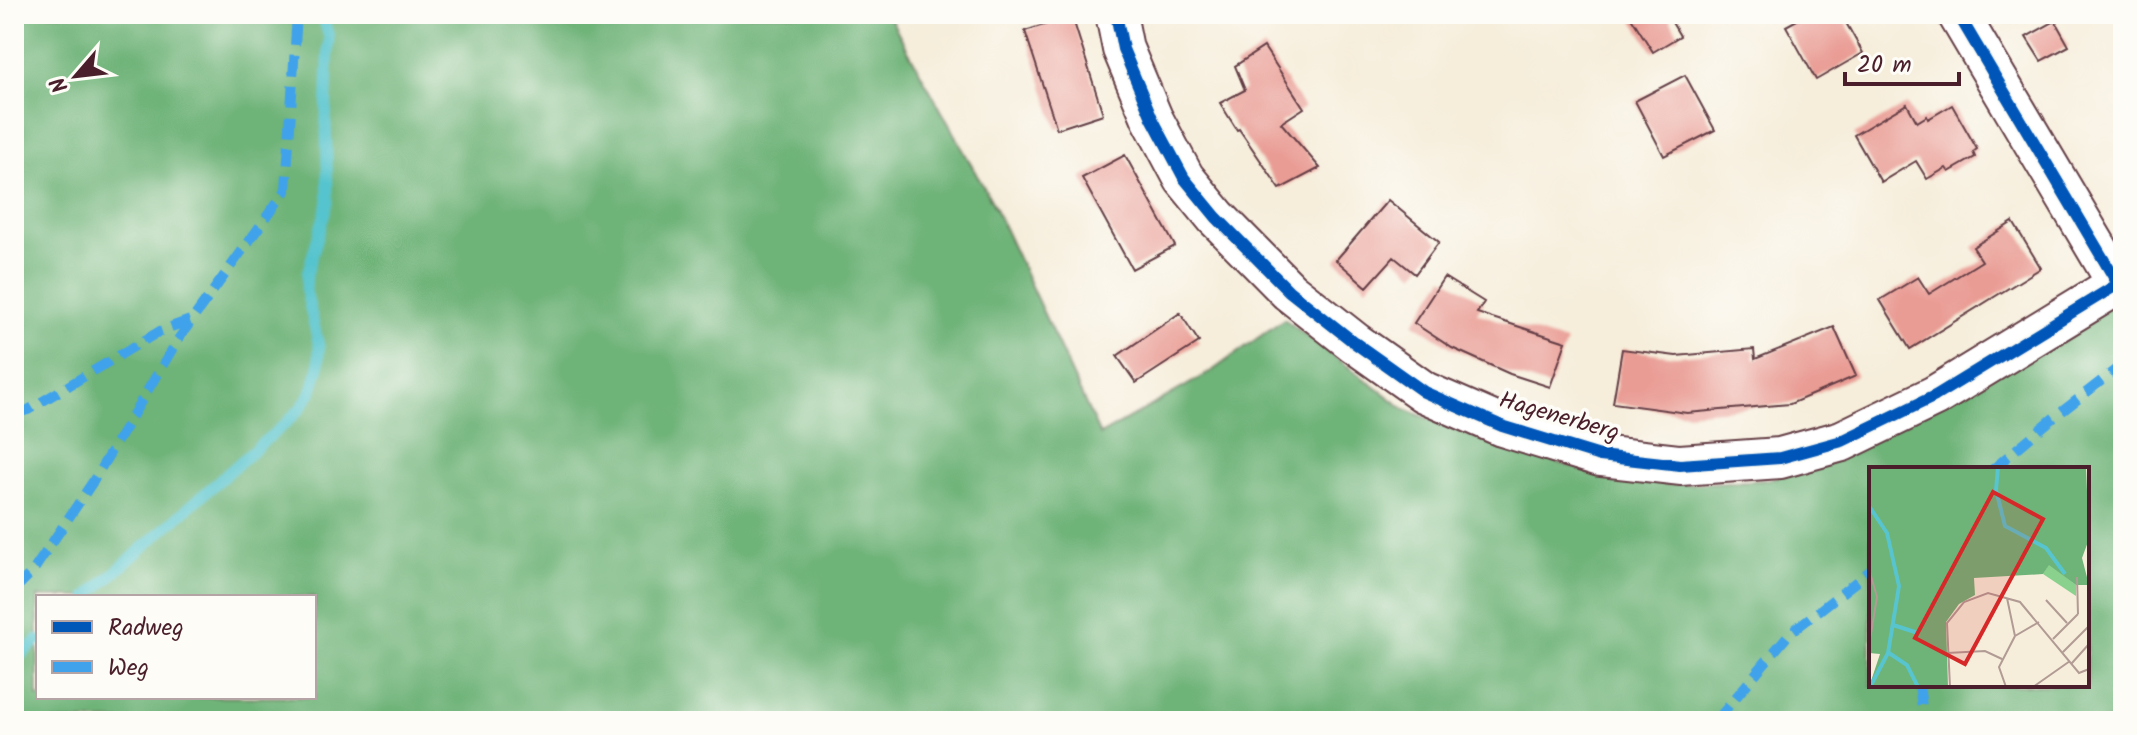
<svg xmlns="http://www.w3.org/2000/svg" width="2137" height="735" font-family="Kalam,sans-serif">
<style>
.forest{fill:#6eb378;stroke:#5c6952;stroke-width:2;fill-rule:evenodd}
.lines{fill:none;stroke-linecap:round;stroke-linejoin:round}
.stream{stroke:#57c4ce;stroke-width:11}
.building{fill:#e99c94}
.minor-casing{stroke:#643e45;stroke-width:44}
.minor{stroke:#fff;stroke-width:40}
.quiet{stroke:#40a2eb;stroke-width:10;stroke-dasharray:20 10;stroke-linecap:butt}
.cycleway-casing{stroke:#fdfcf7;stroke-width:17}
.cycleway{stroke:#0057b8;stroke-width:12}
.labels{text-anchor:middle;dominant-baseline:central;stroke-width:7;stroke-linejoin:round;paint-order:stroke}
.street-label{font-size:24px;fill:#4a1f2b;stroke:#fdfcf7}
.inset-river{fill:none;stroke:#57c4ce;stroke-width:4}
.inset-road{fill:none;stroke:#b19b94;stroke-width:2}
.view{fill:#d62828;fill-opacity:0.15;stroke:#d62828;stroke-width:4}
.inset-edge{fill:none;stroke:#4a1f2b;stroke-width:4}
</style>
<rect width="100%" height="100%" fill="#fdfcf7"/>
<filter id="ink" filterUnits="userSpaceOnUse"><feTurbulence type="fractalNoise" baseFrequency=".0125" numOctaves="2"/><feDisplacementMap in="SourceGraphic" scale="16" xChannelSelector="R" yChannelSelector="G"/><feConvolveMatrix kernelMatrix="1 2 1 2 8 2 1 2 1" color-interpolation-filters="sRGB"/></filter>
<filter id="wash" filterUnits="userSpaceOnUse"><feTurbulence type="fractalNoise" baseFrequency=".006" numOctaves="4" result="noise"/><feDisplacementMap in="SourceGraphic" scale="32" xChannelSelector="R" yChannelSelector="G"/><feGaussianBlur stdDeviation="1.8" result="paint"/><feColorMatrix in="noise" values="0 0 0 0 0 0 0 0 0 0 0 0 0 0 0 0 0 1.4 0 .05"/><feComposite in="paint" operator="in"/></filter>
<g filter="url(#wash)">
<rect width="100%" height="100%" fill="#f6edda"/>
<path class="forest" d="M14 14H888L992 202 1100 435 1212 371 1284 319 1405 409 1486 442 1587 471 1667 485 1767 480 1840 456 2123 297V721H14ZM1871 469H2087V685H1871ZM38 597H314V697H38Z"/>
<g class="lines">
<path class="stream" d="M87 597 262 443 283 426 300 409 311 393 319 367V346L306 291 307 274 328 202 326 121 329 37 322 14
M14 661 38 640"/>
</g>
<g id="blocks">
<path class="building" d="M1629 14H1667L1680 36 1653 52Z
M1808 14H1841L1863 53 1816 80 1786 26Z
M1072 16 1103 114 1057 129 1025 31Z
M2055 21 2069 46 2041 61 2026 37Z
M1264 47 1304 108 1281 123 1320 168 1280 189 1239 129 1237 130 1220 103 1245 90 1235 66Z
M1685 75 1715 130 1664 156 1635 101Z
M1907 104 1917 122 1927 116 1928 119 1952 105 1977 149 1973 152 1975 157 1949 172 1946 168 1927 179 1916 161 1881 182 1854 135Z
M1125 155 1175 246 1132 269 1082 178Z
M1388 200 1439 242 1415 274 1394 257 1367 287 1336 260Z
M2013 222 2041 268 1910 349 1880 300 1918 277 1929 294 1982 261 1973 247Z
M1444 277 1484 302 1477 313 1566 342 1550 387 1510 374 1452 348 1414 323Z
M1180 313 1199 342 1136 383 1117 356Z
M1834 327 1856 376 1790 404 1687 413 1613 403 1622 349 1676 356 1754 349 1755 359Z"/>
</g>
</g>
<g filter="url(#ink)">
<use href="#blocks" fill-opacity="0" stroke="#643e45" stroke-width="2"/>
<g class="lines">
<defs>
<path id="minor" d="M1116 14 1123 49 1152 118 1184 178 1216 217 1289 291 1355 343 1424 392 1502 426 1600 456 1680 465 1780 458 1842 441 1935 396 2123 281
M1958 14 2118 284"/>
</defs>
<use href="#minor" class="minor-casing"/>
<use href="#minor" class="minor"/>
<path class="quiet" d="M14 414 28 410 160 331 193 319
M1993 469 2051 420 2123 364
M14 590 33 571 92 483 179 338 286 190 297 14
M1919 685 1924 721
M1716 721 1789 634 1871 570"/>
<defs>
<path id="cycleway" d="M1116 14 1123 49 1152 118 1184 178 1216 217 1289 291 1355 343 1424 392 1502 426 1600 456 1680 465 1780 458 1842 441 1935 396 2123 281
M1958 14 2118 284"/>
</defs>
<use href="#cycleway" class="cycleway-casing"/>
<use href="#cycleway" class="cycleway"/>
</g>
</g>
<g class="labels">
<g class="street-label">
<text transform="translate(1559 417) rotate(16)">Hagenerberg</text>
</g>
</g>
<g transform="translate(1869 467)">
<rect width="220" height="220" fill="#f6edda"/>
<path d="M180 97 207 118V129L174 107Z" fill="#89d18c"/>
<path d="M0 0H217L220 72 213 91 220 118H207L180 98 174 107 105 111 106 128 90 137 77 155 79 220H0L11 187 0 186Z" fill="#6eb378"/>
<path class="inset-river" d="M129 0 127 23 136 59 177 81 196 107M0 39 18 66 30 119 19 186 1 220M24 158 49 166M20 186 38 198 49 220"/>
<path class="inset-road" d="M0 102 8 130 0 179M208 110 209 147M177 133 198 156M146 169 170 155M184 172 209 147M194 185 220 159M78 186 116 184 133 192M203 196 220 177M81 220 78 156 95 135 119 126 151 135 210 206 220 202M137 220 130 200 146 169 138 131M164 220 201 194"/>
<path class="view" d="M124 25 174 52 96 197 46 171Z"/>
<rect width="220" height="220" class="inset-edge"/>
</g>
<rect width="2137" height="735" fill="none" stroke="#fdfcf7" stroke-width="48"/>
<rect x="36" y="595" width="280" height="104" fill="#fdfcf7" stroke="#b5a4a5" stroke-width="2"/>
<rect x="52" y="621" width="40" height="12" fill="#0057b8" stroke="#b5a4a5" stroke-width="2"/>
<text x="108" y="635" font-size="24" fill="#4a1f2b">Radweg</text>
<rect x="52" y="661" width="40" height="12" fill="#40a2eb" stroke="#b5a4a5" stroke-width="2"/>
<text x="108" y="675" font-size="24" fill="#4a1f2b">Weg</text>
<g transform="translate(76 76) rotate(242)" stroke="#fdfcf7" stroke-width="6" paint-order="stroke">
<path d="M0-6L14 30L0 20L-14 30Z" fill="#4a1f2b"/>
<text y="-12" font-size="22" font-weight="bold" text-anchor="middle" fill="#4a1f2b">N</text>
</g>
<path d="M1845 72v12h114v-12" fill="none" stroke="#4a1f2b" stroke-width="4"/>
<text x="1857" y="72" font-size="24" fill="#4a1f2b" stroke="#fdfcf7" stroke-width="6" paint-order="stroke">20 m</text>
</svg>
